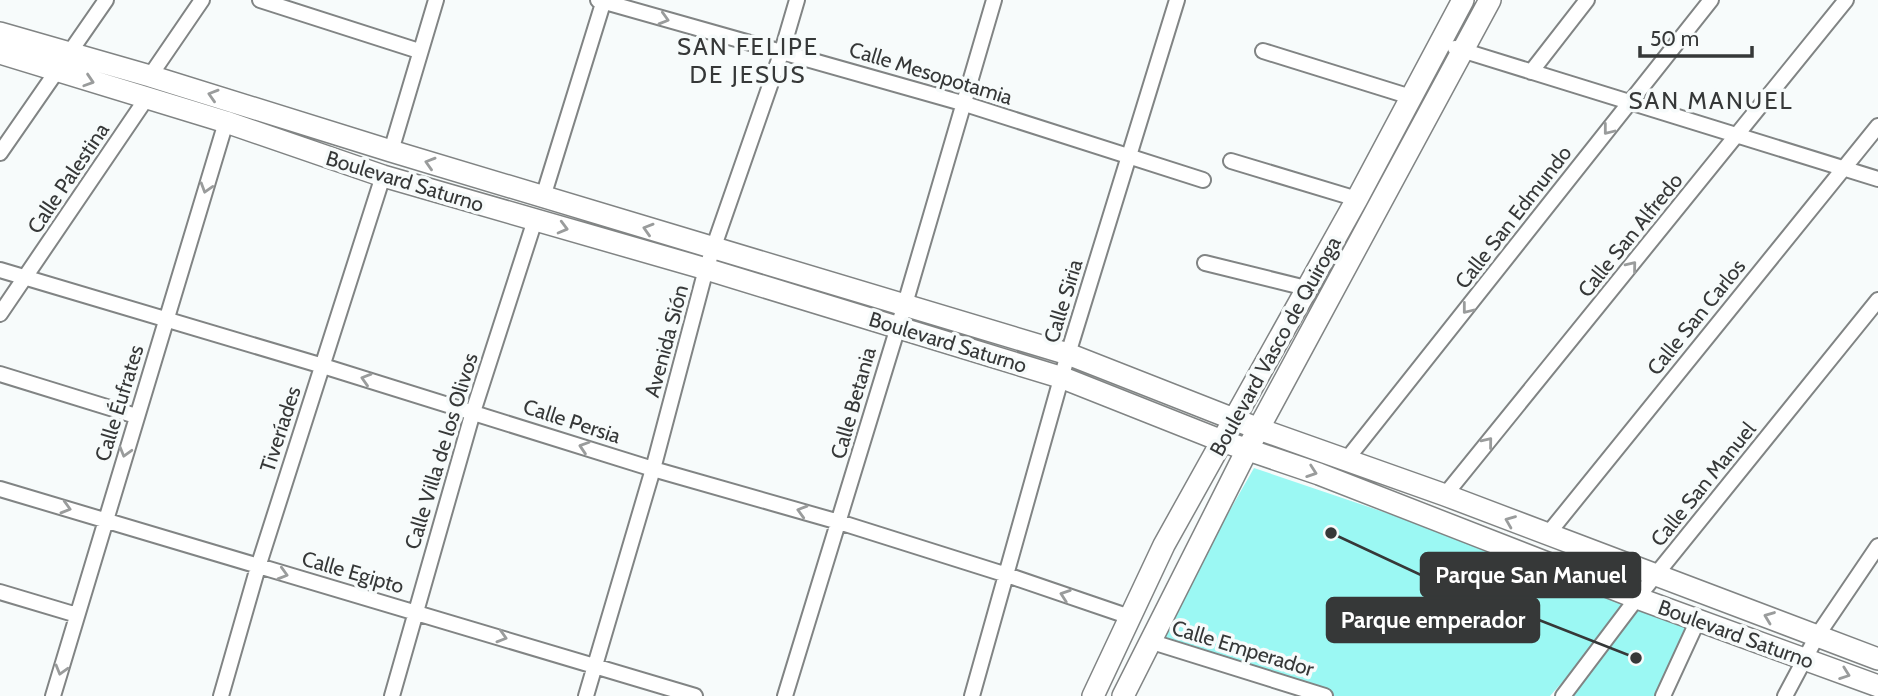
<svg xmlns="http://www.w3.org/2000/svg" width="1878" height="696" font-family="Cabin,sans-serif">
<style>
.green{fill:#9bf8f3}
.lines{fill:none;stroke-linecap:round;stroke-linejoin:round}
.street-casing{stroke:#818484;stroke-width:18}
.secondary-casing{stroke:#818484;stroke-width:24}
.street{stroke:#fff;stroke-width:14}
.secondary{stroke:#fff;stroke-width:21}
.oneway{stroke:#9a9c9c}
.labels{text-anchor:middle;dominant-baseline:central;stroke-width:7;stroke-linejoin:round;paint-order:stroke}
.street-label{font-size:21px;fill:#363838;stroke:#f7fbfb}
.quarter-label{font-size:24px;letter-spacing:2px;fill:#363838;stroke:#f7fbfb}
.leader{fill:none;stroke:#363838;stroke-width:2.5}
.callout-dot{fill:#363838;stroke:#f7fbfb;stroke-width:2.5}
.callout{fill:#363838;stroke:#363838;stroke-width:2.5}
.callout-label{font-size:23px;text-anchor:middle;font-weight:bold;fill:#fff}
</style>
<rect width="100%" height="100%" fill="#f7fbfb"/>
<path class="green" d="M1254 468 1637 598 1698 620 1663 696H1563L1628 608 1550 696H1332L1157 638Z"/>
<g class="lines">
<defs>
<path id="street" d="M260 0 419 51
M598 0 962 103 1203 180
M1455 48 1878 179
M1263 51 1411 97
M1531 72 1587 0
M150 76 202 0
M391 151 436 0
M0 153 106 0
M1231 161 1357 199
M543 197 604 0
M1205 263 1306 288
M0 270 323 366 653 469 839 522 1007 575 1130 617
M0 314 146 99
M0 374 136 416
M1347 459 1711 0
M0 489 695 696
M1445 495 1846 0
M1547 535 1878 126
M0 592 77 615
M1149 641 1325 696
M53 696 226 122
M221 696 258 567 383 176
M392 696 473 412 535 220
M586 696 653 469 706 269 782 51 797 0
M785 696 905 304 994 0
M972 696 1068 354 1177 0
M1563 696 1637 598 1878 300
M1663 696 1698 620
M1785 696 1817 636 1878 546"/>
<path id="secondary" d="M0 33 150 76 391 151 1068 354 1259 429 1445 495 1878 659
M0 53 226 122 383 176 706 269 1063 378 1222 441 1319 474 1637 598 1878 686
M1093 696 1164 545 1357 199 1463 0
M1123 696 1247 450 1490 0"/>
</defs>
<use href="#street" class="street-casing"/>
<use href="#secondary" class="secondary-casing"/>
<use href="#street" class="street"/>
<use href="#secondary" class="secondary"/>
</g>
<defs><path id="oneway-chevron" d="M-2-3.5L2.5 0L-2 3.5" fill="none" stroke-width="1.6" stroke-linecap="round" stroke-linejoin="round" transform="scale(1.75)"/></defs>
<g class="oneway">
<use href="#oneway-chevron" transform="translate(664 19) rotate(16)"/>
<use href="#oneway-chevron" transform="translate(89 81) rotate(18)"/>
<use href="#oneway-chevron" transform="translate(213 95) rotate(-163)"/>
<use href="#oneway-chevron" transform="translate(1608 130) rotate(128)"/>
<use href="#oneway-chevron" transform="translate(430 163) rotate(-163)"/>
<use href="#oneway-chevron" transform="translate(206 188) rotate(107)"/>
<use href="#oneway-chevron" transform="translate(563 228) rotate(15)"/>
<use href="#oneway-chevron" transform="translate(648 229) rotate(-163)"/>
<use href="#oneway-chevron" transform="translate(1632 266) rotate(-51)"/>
<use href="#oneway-chevron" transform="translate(1467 309) rotate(128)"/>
<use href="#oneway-chevron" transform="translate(366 379) rotate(-163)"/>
<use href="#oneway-chevron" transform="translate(1488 442) rotate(-51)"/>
<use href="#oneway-chevron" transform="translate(584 447) rotate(-162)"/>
<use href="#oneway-chevron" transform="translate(125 452) rotate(106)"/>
<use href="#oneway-chevron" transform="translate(1312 472) rotate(19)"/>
<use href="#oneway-chevron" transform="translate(66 508) rotate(16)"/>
<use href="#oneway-chevron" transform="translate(802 511) rotate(-164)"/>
<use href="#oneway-chevron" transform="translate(1510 521) rotate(-158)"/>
<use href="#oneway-chevron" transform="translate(283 574) rotate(16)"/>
<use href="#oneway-chevron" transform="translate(1065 595) rotate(-161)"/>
<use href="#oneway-chevron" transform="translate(1769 617) rotate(-159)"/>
<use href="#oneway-chevron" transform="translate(502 637) rotate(17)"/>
<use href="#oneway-chevron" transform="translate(61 670) rotate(106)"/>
<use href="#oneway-chevron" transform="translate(1845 674) rotate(20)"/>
</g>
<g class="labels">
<g class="street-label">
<text transform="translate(931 73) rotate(17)">Calle Mesopotamia</text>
<text transform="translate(68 178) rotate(-56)">Calle Palestina</text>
<text transform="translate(405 181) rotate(17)">Boulevard Saturno</text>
<text transform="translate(1513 217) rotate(-52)">Calle San Edmundo</text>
<text transform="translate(1630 235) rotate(-51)">Calle San Alfredo</text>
<text transform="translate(1063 301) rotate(-73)">Calle Siria</text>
<text transform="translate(1696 317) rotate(-51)">Calle San Carlos</text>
<text transform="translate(666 341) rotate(-75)">Avenida Sión</text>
<text transform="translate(948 342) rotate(17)">Boulevard Saturno</text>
<text transform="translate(1275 346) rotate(-61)">Boulevard Vasco de Quiroga</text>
<text transform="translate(119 403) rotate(-73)">Calle Éufrates</text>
<text transform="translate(853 403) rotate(-74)">Calle Betania</text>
<text transform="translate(572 421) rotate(18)">Calle Persia</text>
<text transform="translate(280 429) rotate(-72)">Tiveríades</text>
<text transform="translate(441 451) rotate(-73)">Calle Villa de los Olivos</text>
<text transform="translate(1703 484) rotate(-51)">Calle San Manuel</text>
<text transform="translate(353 572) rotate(16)">Calle Egipto</text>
<text transform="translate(1736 634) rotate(20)">Boulevard Saturno</text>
<text transform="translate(1243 648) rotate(17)">Calle Emperador</text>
</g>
<g class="quarter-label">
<text x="748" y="46">SAN FELIPE<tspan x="748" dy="28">DE JESUS</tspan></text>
<text x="1711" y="100">SAN MANUEL</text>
</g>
</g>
<path class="leader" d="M1331 533L1421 575M1636 658L1539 620"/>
<g class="callout-dot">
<circle cx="1331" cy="533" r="7"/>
<circle cx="1636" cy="658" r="7"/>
</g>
<g class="callout">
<rect x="1421" y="553" width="219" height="44" rx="7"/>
<rect x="1327" y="598" width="212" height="44" rx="7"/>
</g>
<g class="callout-label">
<text x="1531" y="583">Parque San Manuel</text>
<text x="1433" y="628">Parque emperador</text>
</g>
<path d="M1640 46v10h112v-10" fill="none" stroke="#363838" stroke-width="3.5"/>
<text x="1650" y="46" font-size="21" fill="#363838" stroke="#f7fbfb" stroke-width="5" paint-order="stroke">50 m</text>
</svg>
